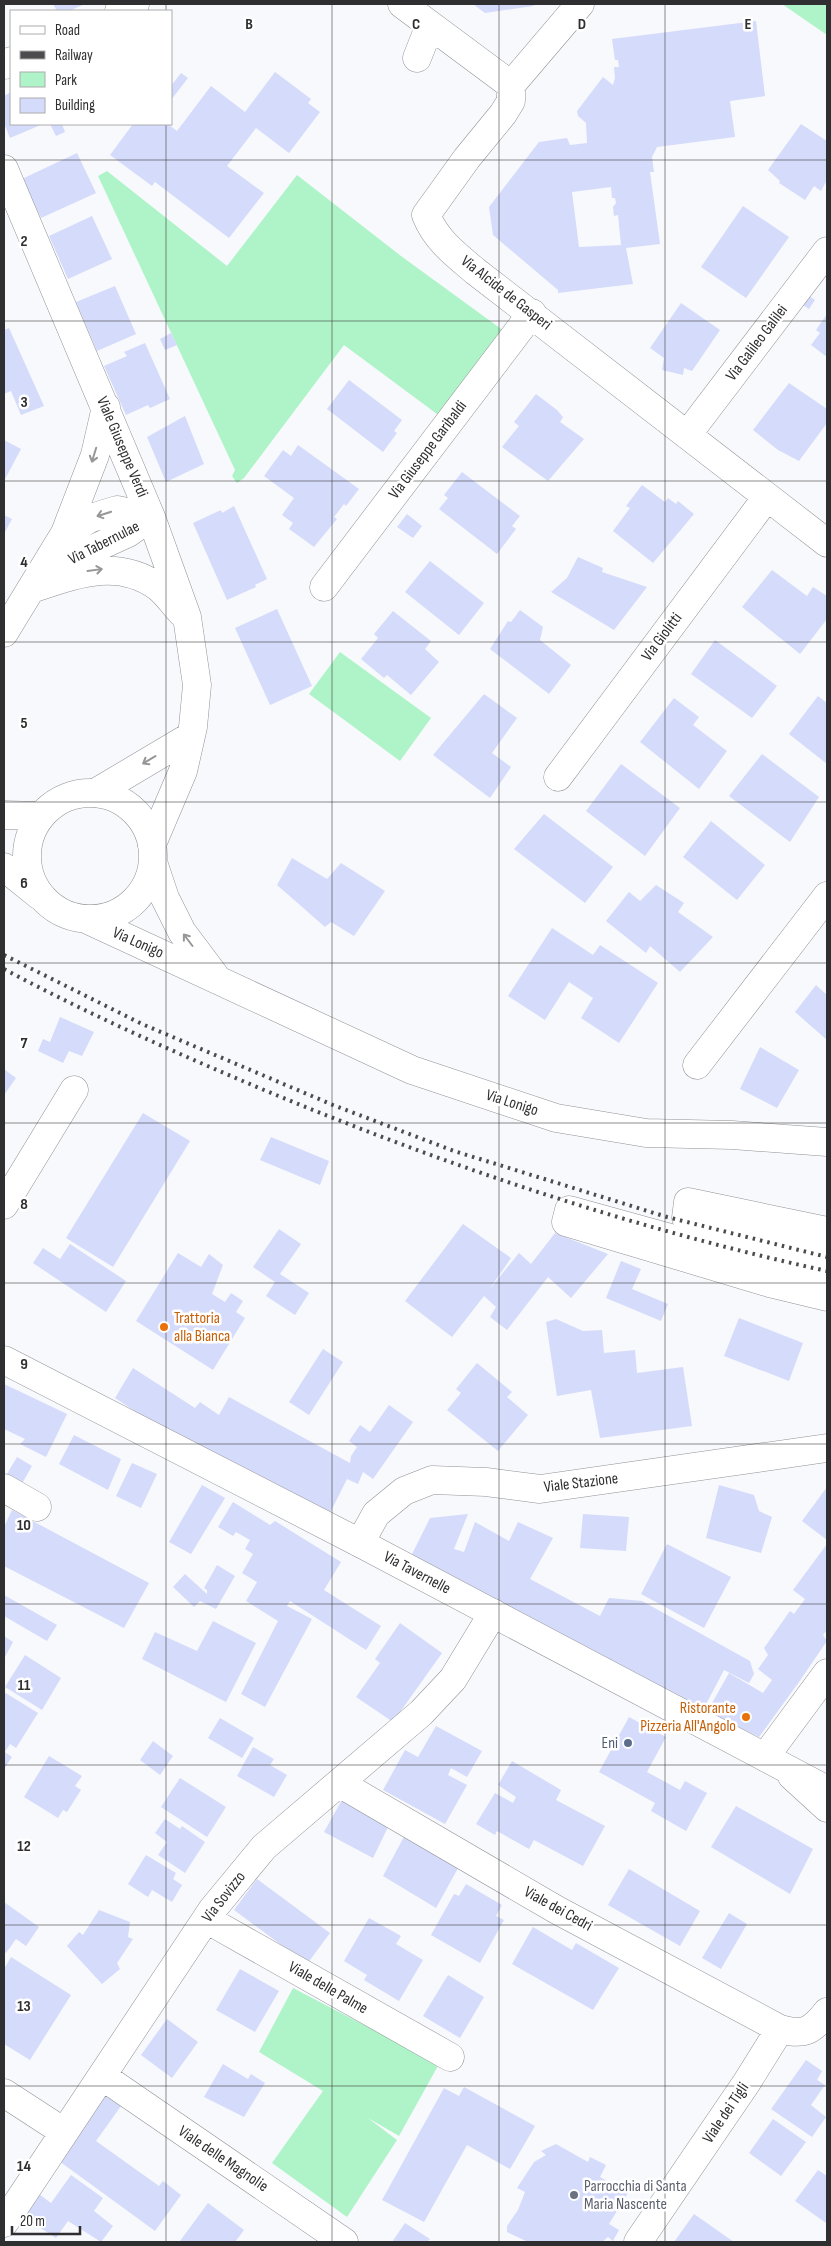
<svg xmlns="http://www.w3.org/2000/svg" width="831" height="2246" font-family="'Sofia Sans Condensed',sans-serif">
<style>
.green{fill:#aff4c8}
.building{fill:#d5dbfa;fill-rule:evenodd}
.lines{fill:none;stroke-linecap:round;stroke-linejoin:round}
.minor-casing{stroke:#919295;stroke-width:29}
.major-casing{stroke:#919295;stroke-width:29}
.minor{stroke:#fff;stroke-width:28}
.major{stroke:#fff;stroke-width:28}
.rail{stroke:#4c4c4e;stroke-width:4;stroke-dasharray:2.5 5;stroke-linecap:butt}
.oneway{stroke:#979798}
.grid{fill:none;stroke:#2f2f31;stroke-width:1;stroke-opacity:0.55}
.food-dot{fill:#e8710a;stroke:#fff;stroke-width:2}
.service-dot{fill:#5c6f8a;stroke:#fff;stroke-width:2}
.worship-dot{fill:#6b7280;stroke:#fff;stroke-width:2}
.labels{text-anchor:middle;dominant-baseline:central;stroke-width:5;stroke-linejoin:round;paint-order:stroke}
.street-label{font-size:16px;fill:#2f2f31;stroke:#fff}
.food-label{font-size:16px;fill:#c56008;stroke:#fff;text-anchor:start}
.service-label{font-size:16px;fill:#4e5e75;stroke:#fff;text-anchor:end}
.worship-label{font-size:16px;fill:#5b616d;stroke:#fff;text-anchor:start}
.grid-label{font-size:16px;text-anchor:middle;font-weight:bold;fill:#2f2f31;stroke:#fff;stroke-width:5;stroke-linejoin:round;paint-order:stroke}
</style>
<rect width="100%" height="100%" fill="#f8f9fd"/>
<path class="green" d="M782 4H827V35Z
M107 171 227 266 297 175 401 256 504 331 441 417 344 345 244 478 237 483 232 476 235 470 98 176Z
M340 652 431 718 400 761 309 694Z
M293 1988 439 2064 399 2136 368 2118 397 2140 347 2217 272 2163 323 2091 259 2052Z"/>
<path class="building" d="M53 4H85L69 11H57Z
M473 4H535L533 6 485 13Z
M756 21 765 96 730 101 735 137 657 147 652 157 654 172H650L660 244 626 248 633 284 558 293V290L493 235 489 207 539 142 567 138 570 145 587 143 586 123 578 116 577 111 603 77 613 85 615 78 614 67H619L618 60H615L612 39ZM611 187 612 198H615L616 203 613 207 614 216 618 215 621 245 579 247 572 192Z
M275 72 311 99 308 103 320 112 289 153 256 128 227 166 264 193 229 238 155 182 152 186 110 155 133 124H168L177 131 211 86 245 112Z
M181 73 188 78 171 100V86Z
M11 92V124H43L10 138 4 123V96Z
M50 124H62L65 132 56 136Z
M801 124 827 141V180L821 191 814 186 805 200 779 183 780 181 768 170Z
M77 153 96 193 41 218 22 179Z
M743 206 789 237 746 298 701 267Z
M92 216 112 259 68 279 49 236Z
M115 286 136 334 97 351 76 302Z
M809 296 815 300 809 309 803 305Z
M681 303 720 330 692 371 684 368 683 375 662 370 664 358 650 348Z
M827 314V357L811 345 820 333 816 330Z
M9 328 44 406 21 415 11 391 4 394V330Z
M171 333 177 345 165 350 160 339Z
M145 343 170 399 150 408 148 405 126 415 104 366 127 356 124 352Z
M349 380 402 420 394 431 397 433 383 452 327 409Z
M789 383 827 409V423L799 461 778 450 753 430Z
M536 394 557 410 563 417 560 422 584 439 548 481 502 447 519 426 514 422Z
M185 416 204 464 166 482 147 437Z
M4 440 21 449 4 481Z
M298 445 359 489 346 506 344 504 334 517 337 519 314 547 289 529 293 523 282 515 294 498 264 476 283 450 291 456Z
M462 472 520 516 512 526 516 529 497 554 439 509 448 498 444 495Z
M642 485 665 502 668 498 676 504 678 501 694 514 653 563 613 531 630 508 626 506Z
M234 506 267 579 255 585 256 587 227 600 193 523 221 510 222 513Z
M407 514 422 526 413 538 397 527Z
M4 515 12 519 4 534Z
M578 557 603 568 602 572 647 587 614 630 551 592 567 578Z
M430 561 484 603 459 635 405 592Z
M772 570 807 596 813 587 827 596V619L800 654 742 607Z
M277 609 312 686 270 705 235 628Z
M520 610 543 627 540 640 571 665 549 694 490 649 508 621 511 622Z
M393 611 431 641 425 649 439 662 411 695 387 675 384 678 361 659 378 638 374 634Z
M715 640 777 686 752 718 691 674Z
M484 694 517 718 492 753 511 767 490 798 433 755Z
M818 696 827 703V764L789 734Z
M674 698 699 717 693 725 727 751 699 789 640 742Z
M762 754 819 797 790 842 729 796Z
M621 764 680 808 645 856 586 811Z
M544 814 613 867 585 903 514 849Z
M711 821 765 865 737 900 683 857Z
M292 858 327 879 341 863 385 891 354 936 331 922 325 927 277 885Z
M656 885 684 903 678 912 713 937 680 972 650 946 646 953 606 921 629 892 640 901Z
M552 928 593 955 600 945 658 983 619 1043 581 1018 593 998 569 982 545 1020 508 996Z
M816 985 827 995V1040L795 1012Z
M60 1017 94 1032 82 1056 69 1051 63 1063 38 1051 43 1039 50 1042Z
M760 1047 799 1070 777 1108 740 1089Z
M4 1069 16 1078 4 1095Z
M143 1113 190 1141 113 1267 66 1238Z
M271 1137 329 1161 320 1185 260 1160Z
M463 1224 511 1258 489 1290 519 1253 531 1264 555 1233 608 1254 571 1298 548 1277 507 1330 490 1317 496 1307 484 1296 452 1337 405 1301Z
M279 1229 301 1244 280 1274 309 1293 295 1315 266 1296 275 1282 253 1267Z
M70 1244 126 1281 106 1312 33 1263 43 1248 60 1259Z
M178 1253 201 1267 209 1254 223 1265 212 1294 225 1302 231 1293 243 1301 236 1312 245 1318 213 1370 136 1321Z
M621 1261 641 1269 632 1289 668 1304 661 1321 606 1298Z
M739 1318 803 1343 789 1381 724 1356Z
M556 1319 583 1331 602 1330 604 1353 635 1350 637 1373 683 1367 692 1426 600 1438 591 1390 557 1396 546 1322Z
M323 1349 343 1362 309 1415 289 1402Z
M477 1363 512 1392 507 1397 528 1415 498 1451 447 1410 461 1393 456 1389Z
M133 1368 195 1408 200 1402 219 1415 229 1397 350 1463 351 1456 357 1447 349 1441 360 1425 370 1432 389 1405 413 1422 373 1479 363 1472 358 1484 347 1479 330 1513 156 1425 115 1398Z
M4 1384 67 1414 46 1457 20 1444 25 1439 4 1429Z
M74 1435 121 1459 108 1490 59 1464Z
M17 1457 32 1466 20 1487 4 1479Z
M132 1463 157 1474 141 1508 116 1496Z
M202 1485 225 1498 191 1554 169 1542Z
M719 1485 754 1495 759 1511 772 1517 761 1553 706 1538Z
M827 1487V1540L802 1521Z
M233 1502 270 1525 275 1521 341 1562 324 1590 381 1626 366 1650 290 1601 287 1606 312 1619 265 1707 241 1694 278 1621 246 1601 257 1582 242 1573 253 1554 245 1549 250 1540 236 1532 233 1536 218 1527Z
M12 1510 149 1583 124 1628 4 1566V1527Z
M468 1514 454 1549 464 1552 475 1522 509 1541 518 1522 553 1538 530 1579 600 1616 609 1598 642 1601 750 1661 754 1674 749 1683 724 1670 703 1710 411 1556 430 1518Z
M583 1514 629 1517 626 1551 580 1548Z
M667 1544 731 1577 704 1628 641 1594Z
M827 1544V1630L823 1635 827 1641 799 1682 759 1737 707 1712 729 1673 763 1693 772 1680 758 1669 768 1655 764 1648 790 1611 794 1614 805 1599 793 1590Z
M217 1565 235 1576 216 1609 200 1601 194 1607 173 1587 185 1574 207 1594V1590L204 1588Z
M4 1595 57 1625 47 1641 4 1616Z
M213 1621 256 1643 226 1702 142 1659 155 1632 197 1651Z
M400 1623 442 1653 393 1722 356 1697 380 1663 375 1659Z
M4 1636 13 1642 4 1659Z
M25 1655 61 1678 42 1710 5 1687Z
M4 1692 38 1713 16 1748 10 1744 5 1752 12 1757 4 1769Z
M629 1717 666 1737 647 1772 680 1790 685 1781 707 1793 686 1831 651 1811 655 1803 599 1772Z
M220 1718 254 1738 242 1758 208 1738Z
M436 1726 482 1751 467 1777 451 1768 448 1775 467 1785 445 1824 383 1790 405 1750 418 1757Z
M153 1741 173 1756 160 1775 140 1760Z
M253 1747 274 1759 270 1765 287 1775 274 1797 237 1776Z
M49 1756 82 1776 75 1786 81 1790 67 1812 63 1810 58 1818 24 1797Z
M512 1761 561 1790 556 1800 605 1826 583 1866 534 1840 529 1849 497 1831 495 1835 476 1824 495 1793 513 1803 516 1797 498 1785Z
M180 1778 226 1807 207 1837 161 1807Z
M343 1798 390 1823 373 1858 324 1832Z
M736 1806 813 1849 790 1894 711 1847Z
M165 1819 180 1829 182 1826 205 1842 185 1873 158 1855 167 1842 155 1833Z
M407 1831 462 1861 436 1908 383 1876Z
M146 1855 176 1873 173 1879 182 1885 172 1902 152 1890 148 1897 128 1884Z
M629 1869 700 1911 680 1946 608 1905Z
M257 1879 330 1933 307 1964 234 1910Z
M466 1884 502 1905 496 1916 504 1920 480 1963 431 1935 454 1894 459 1896Z
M4 1902 39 1927 26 1946 16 1939 6 1953 4 1951Z
M99 1910 130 1922 128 1937 133 1939 117 1963 120 1969 102 1984 67 1946 79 1932 83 1935Z
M729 1913 747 1924 721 1969 702 1958Z
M369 1918 401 1936 396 1944 423 1960 399 2001 364 1980 367 1975 344 1961Z
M533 1927 572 1950 576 1943 619 1968 593 2010 512 1964Z
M11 1957 71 1995 30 2060 4 2044V1969Z
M240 1969 279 1991 255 2032 216 2010Z
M448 1975 484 1997 460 2038 423 2016Z
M167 2019 198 2042 172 2078 141 2055Z
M806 2060 822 2071 817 2080 825 2085 811 2105 826 2117 812 2137 771 2109Z
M223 2064 248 2079 251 2074 265 2083 244 2117 204 2097Z
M464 2087 535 2126 510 2169 467 2145 424 2222 382 2200 444 2088 459 2096Z
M102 2094 121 2106 96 2141 159 2186 163 2181 181 2195 155 2231 59 2161Z
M773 2119 806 2142 781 2176 749 2153Z
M556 2144 588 2162 590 2157 606 2165 600 2177 628 2193 609 2224 619 2230 613 2241 608 2237 602 2242H528L507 2232V2226L518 2210 525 2192 517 2188 534 2162 546 2155 541 2151Z
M818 2170 827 2176 826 2223 795 2201Z
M71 2175 103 2198 94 2211 113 2226 101 2242 68 2221 56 2238 25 2218 39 2194 51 2203Z
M208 2203 244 2230 235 2242 180 2241Z
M694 2214 734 2242H674Z
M405 2223 430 2239 427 2242H392Z"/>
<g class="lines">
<defs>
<path id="minor" d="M402 4 511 85V101L503 114 467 158 426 215C436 240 455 254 475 271L827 543
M119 11 135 4
M417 58 430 25
M4 65 11 61
M511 85 580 4
M4 169 151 517 187 617 197 685 193 727 183 771 152 844
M687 435 827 251
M65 533 95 455 106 407
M54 571 67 561 128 533 151 517
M324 587 532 313
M31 589C74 575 117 557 158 587 167 594 174 605 182 613
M4 633 65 533 91 518 117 510 151 517
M558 777 767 497
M95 793 191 736
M697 1065 827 896
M4 1205 74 1090
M827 1231 688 1202 686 1218 827 1252
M827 1276 739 1257 569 1210 566 1222 773 1284 827 1297
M4 1488 37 1507
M360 1543 376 1514 404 1491 432 1480 486 1482 540 1489 827 1448
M765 1757 827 1673
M792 1776 827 1808
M339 1783 557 1910 780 2029
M206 1919 450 2057
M102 2076 344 2242
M4 2093 64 2132
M4 2223 212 1910 264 1847 421 1713 453 1679 493 1613
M638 2242 747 2082 780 2029C804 2036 812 2031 827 2012"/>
<path id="major" d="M27 856a63 63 0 1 1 126 0a63 63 0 1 1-126 0Z
M4 815 40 816
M153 862 165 898 182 932 215 976
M4 867 40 896
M86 919 412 1070 556 1118 646 1133 732 1135 827 1142
M4 1360 360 1543 827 1790"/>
</defs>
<use href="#minor" class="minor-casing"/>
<use href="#major" class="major-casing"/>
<use href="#minor" class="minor"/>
<use href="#major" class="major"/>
<path class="rail" d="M4 955 142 1024 333 1105 454 1151 667 1217 827 1257
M4 969C88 1014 176 1053 264 1090 447 1166 634 1229 827 1271"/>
</g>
<defs><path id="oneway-shaft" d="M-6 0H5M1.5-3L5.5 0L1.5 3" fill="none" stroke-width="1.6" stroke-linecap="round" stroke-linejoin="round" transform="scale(1.25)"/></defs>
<g class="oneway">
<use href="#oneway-shaft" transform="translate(94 455) rotate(107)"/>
<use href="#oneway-shaft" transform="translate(104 514) rotate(162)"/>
<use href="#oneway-shaft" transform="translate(95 570) rotate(-8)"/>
<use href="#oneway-shaft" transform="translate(149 760) rotate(149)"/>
<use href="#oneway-shaft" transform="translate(188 940) rotate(-127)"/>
</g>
<path class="grid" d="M166 4V11M332 4V2242M499 4V2242M665 4V2242M166 124V2242M4 160H827M4 321H827M4 481H827M4 642H827M4 802H827M4 963H827M4 1123H827M4 1283H827M4 1444H827M4 1604H827M4 1765H827M4 1925H827M4 2086H827"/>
<g class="food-dot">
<circle cx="164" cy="1327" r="5"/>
<circle cx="746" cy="1717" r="5"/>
</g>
<circle class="service-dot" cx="628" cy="1743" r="5"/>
<circle class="worship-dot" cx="574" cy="2195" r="5"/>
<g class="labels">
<g class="street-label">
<text transform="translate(506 293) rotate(38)">Via Alcide de Gasperi</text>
<text transform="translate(757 343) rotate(-53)">Via Galileo Galilei</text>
<text transform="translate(122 447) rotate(67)">Viale Giuseppe Verdi</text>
<text transform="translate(428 450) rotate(-53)">Via Giuseppe Garibaldi</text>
<text transform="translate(104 543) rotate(-27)">Via Tabernulae</text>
<text transform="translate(662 637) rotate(-53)">Via Giolitti</text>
<text transform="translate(138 943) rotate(24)">Via Lonigo</text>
<text transform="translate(512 1103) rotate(18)">Via Lonigo</text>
<text transform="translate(581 1483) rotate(-7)">Viale Stazione</text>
<text transform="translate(417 1573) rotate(28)">Via Tavernelle</text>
<text transform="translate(224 1897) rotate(-52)">Via Sovizzo</text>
<text transform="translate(558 1909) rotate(29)">Viale dei Cedri</text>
<text transform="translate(328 1988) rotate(30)">Viale delle Palme</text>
<text transform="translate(726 2113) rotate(-56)">Viale dei Tigli</text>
<text transform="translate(223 2159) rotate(34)">Viale delle Magnolie</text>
</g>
<g class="food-label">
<text x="174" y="1318">Trattoria<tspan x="174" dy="18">alla Bianca</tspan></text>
<text x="736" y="1708" text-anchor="end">Ristorante<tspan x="736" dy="18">Pizzeria All'Angolo</tspan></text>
</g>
<g class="service-label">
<text x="618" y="1743">Eni</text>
</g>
<g class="worship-label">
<text x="584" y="2186">Parrocchia di Santa<tspan x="584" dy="18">Maria Nascente</tspan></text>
</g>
</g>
<g class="grid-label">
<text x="249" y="29">B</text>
<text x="416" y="29">C</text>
<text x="582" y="29">D</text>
<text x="748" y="29">E</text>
<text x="24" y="246">2</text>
<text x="24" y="407">3</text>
<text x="24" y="567">4</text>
<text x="24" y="728">5</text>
<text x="24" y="888">6</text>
<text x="24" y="1048">7</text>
<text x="24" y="1209">8</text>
<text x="24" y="1369">9</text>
<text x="24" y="1530">10</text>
<text x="24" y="1690">11</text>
<text x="24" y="1851">12</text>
<text x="24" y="2011">13</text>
<text x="24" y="2171">14</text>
</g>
<rect width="831" height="2246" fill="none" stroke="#2f2f31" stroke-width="10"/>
<rect x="10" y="10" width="162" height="115" fill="#ffffff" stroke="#acacad"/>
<rect x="20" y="26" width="25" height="8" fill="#ffffff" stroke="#acacad"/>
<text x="55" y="35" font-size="15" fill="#2f2f31">Road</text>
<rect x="20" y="51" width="25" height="8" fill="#4c4c4e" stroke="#acacad"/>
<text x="55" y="60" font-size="15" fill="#2f2f31">Railway</text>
<rect x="20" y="72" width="25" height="15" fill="#aff4c8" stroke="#acacad"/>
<text x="55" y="85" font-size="15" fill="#2f2f31">Park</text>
<rect x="20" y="98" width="25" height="15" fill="#d5dbfa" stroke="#acacad"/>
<text x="55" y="110" font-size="15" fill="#2f2f31">Building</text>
<path d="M12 2226v8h68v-8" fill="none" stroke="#2f2f31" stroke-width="2.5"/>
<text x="20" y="2226" font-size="15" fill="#2f2f31" stroke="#ffffff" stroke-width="4" paint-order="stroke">20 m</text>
</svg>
